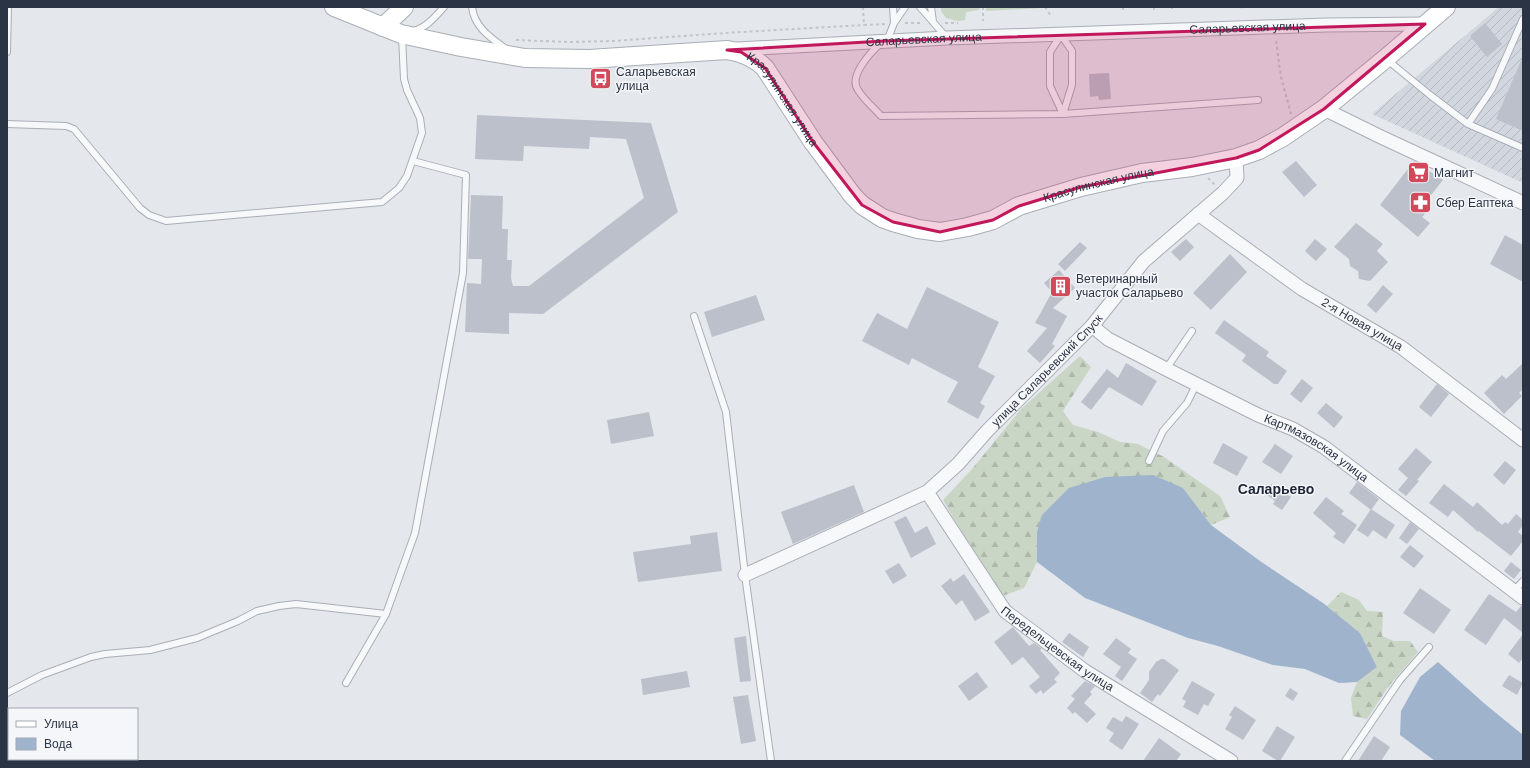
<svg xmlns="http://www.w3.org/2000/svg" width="1530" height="768" font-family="Arial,sans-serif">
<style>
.industrial{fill:url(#industrial-furrows)}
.grass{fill:#c9d6c5}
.forest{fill:url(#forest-firs)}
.water{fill:#9fb4cc}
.building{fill:#bbc0ca}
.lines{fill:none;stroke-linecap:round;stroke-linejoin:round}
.lane-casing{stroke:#a9aeb7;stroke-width:8}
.street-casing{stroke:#a9aeb7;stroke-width:15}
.secondary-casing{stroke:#a9aeb7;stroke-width:20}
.path{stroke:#c2c5cb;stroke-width:2;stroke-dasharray:3 3;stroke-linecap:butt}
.lane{stroke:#f7f8fa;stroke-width:6}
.street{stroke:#f7f8fa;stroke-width:13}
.secondary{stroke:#fff;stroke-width:18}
.marked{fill:#c2185b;fill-opacity:0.2;stroke:#c2185b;stroke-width:3;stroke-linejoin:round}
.labels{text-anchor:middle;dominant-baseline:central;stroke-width:3;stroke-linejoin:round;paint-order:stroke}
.street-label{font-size:12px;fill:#2b3445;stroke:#f4f6f9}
.poi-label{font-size:12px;fill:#2b3445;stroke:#f4f6f9;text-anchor:start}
.quarter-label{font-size:14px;font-weight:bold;fill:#1d2536;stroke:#f4f6f9}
</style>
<defs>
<pattern id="industrial-furrows" width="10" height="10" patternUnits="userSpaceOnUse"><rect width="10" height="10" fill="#d2d6de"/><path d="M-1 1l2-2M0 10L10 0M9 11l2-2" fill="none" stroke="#b4b8c0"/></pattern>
<pattern id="forest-firs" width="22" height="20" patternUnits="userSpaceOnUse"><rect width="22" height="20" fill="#c9d6c5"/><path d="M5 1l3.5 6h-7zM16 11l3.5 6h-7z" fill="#adb8ab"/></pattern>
</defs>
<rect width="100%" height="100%" fill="#e4e7ec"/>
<path class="industrial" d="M1499 7H1523V183L1372 114Z"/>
<path class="grass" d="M941 7H980L979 10 966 12 965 20 958 21 946 18 941 11Z
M986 7H1042L1043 8 986 11Z"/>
<path class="forest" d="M1080 356 1091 367 1063 411 1073 425 1098 432 1120 442 1138 444 1164 457 1220 496 1230 517 1211 525 1183 488 1037 532V562L1024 588 1003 596 954 519 943 500 972 469 1021 409Z
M1341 592 1359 600 1367 611 1383 612 1382 636 1394 641H1410L1418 652 1388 687 1367 719 1353 716 1351 698 1357 682 1377 667 1360 633 1327 606Z"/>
<path class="water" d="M1153 475 1183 488 1211 525 1260 561 1323 603 1360 633 1377 667 1357 682 1339 683 1305 669 1273 665 1218 646 1188 638 1085 598 1037 562V532L1042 515 1069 488 1105 477Z
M1438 662 1485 704 1523 735V761H1435L1400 735 1401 711 1420 677Z"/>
<path class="building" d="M1485 23 1502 44 1487 57 1470 36Z
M1523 56V131L1496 119Z
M1109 73 1111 99 1099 100 1098 96 1090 97 1089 74Z
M477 115 651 123 678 212 543 314 509 313V334L465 332 467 283 481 284 482 259H468L471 195 503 196 502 229H508L507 260H512L511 278 513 286H529L644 198 626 139 590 137 589 149 524 146 523 161 475 159Z
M1296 161 1317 185 1304 197 1282 172Z
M1414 161 1443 180 1420 209 1425 214 1422 217 1430 223 1418 237 1380 205Z
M1356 223 1383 244 1377 251 1388 262 1370 281 1359 279 1358 271 1350 266 1349 259 1334 247Z
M1505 235 1523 245V282L1490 264Z
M1186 239 1194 247 1180 261 1171 252Z
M1315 239 1327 249 1316 261 1305 251Z
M1080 242 1087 248 1065 271 1058 264Z
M1230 254 1247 272 1211 310 1193 293Z
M1059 270 1075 288 1053 308 1067 316 1052 344 1055 346 1040 363 1027 351 1047 328 1035 323 1052 292 1044 283Z
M1383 285 1393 294 1376 313 1367 305Z
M927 287 999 322 978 367 995 376 980 403 985 406 978 419 947 402 958 382 912 358 909 365 862 341 877 313 907 329Z
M756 295 765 320 712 337 704 312Z
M1224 320 1269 352 1266 356 1287 371 1278 384H1274L1242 361 1246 355 1215 333Z
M1126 363 1157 381 1142 406 1109 387 1091 410 1081 402 1107 369 1118 378Z
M1523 363V389L1519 393 1522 396 1504 414 1484 393 1502 375 1506 379Z
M1302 379 1313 388 1301 403 1290 394Z
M1437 384 1449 394 1431 417 1419 407Z
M1326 403 1343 417 1334 428 1317 413Z
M649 412 654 436 611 444 607 420Z
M1223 443 1248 457 1237 476 1213 463Z
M1275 444 1293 456 1281 474 1262 462Z
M1416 448 1432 462 1417 480 1419 481 1406 496 1398 490 1408 478 1398 469Z
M1505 461 1516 470 1504 485 1493 475Z
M1357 482 1379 499 1371 510 1349 493Z
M1271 484 1291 497 1282 510 1273 504 1275 501 1264 493Z
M1444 484 1473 507 1477 502 1502 525 1505 522 1508 524 1516 514 1523 520V525L1518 532 1523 536V541L1511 556 1479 531 1478 532 1453 510 1448 517 1429 503Z
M854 485 864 512 793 544 781 512Z
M1326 497 1344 511 1341 514 1357 525 1344 544 1333 537 1336 533 1313 513Z
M1371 509 1395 525 1386 539 1373 530 1368 537 1357 530Z
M906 516 915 533 927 526 936 544 911 558 894 522Z
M1410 522 1419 529 1407 544 1399 538Z
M717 532 722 571 638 582 633 552 691 544 690 536Z
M1410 545 1424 556 1414 568 1400 557Z
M1511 562 1521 570 1514 579 1504 571Z
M899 563 907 576 893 584 885 571Z
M964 574 990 612 975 621 962 600 956 605 941 586 951 578 953 582Z
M1420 588 1451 610 1434 634 1403 613Z
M1489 594 1516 612 1521 606H1523V633L1504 618 1486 645 1464 630Z
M1013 627 1029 646 1034 643 1042 649 1040 650 1060 673 1054 679 1057 682 1043 694 1041 690 1036 694 1029 686 1040 677 1023 657 1012 665 994 642Z
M1069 633 1089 647 1083 657 1062 642Z
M1523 634V658L1519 663 1508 654Z
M746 636 751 681 740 682 734 638Z
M1116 638 1131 649 1128 653 1137 659 1122 681 1115 676 1121 667 1103 654Z
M1161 659H1164L1179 670 1160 696 1158 694 1152 702 1140 693 1149 680V672L1156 662Z
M687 671 690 687 643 695 641 679Z
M977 672 988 687 969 701 958 686Z
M1509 675 1523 683 1517 695 1502 686Z
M1085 681 1095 686 1090 692 1092 694 1084 703 1096 714 1087 723 1075 712 1073 714 1067 708 1075 699 1071 696Z
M1192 681 1215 694 1208 706 1204 704 1198 715 1183 707 1186 701 1182 699Z
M1290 688 1298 693 1293 701 1285 696Z
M748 695 756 741 741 744 733 697Z
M1235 706 1256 720 1243 740 1225 729 1232 717 1229 715Z
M1126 716 1139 724 1122 750 1109 741 1114 733 1106 728 1113 717 1122 722Z
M1277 726 1295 737 1280 761H1278L1262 751Z
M1374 736 1390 747 1381 761H1358Z
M1159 738 1181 754 1176 761H1143Z"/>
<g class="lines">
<defs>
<path id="lane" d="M472 7C474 27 491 38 506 49
M893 7 894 23
M920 7 946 37
M931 7 933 22
M413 31C426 28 435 17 444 7
M1061 35 1072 51V85L1063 114 1050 86V52Z
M887 41 894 23 905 7
M881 43C871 52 848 76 858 90 864 100 874 108 881 116L1063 114 1258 100
M7 52 8 7
M1386 59 1430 95 1468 124 1523 148
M7 124 66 126 74 129 140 208 149 215 166 221 382 202 399 188 407 176 422 133 420 118 407 90 404 79 402 36
M1468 124 1492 89 1523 19
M694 316 726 412 745 575 771 761
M1166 369 1192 331
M1149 461 1163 431 1187 403 1196 385
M1514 591 1523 581
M346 683 386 614 415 533 463 273 466 175 413 161
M7 693 42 675 91 657 105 654 150 650 197 638 238 621 257 611 279 606 296 604 386 614
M1345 761 1400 680 1429 647"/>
<g id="street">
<path id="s1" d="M737 49 947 38 1326 25 1425 24"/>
<path d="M1324 109 1381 137 1523 203"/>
<path id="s2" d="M1198 214 1302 289 1401 347 1523 440"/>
<path id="s3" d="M1092 326 1108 339 1166 369 1258 415 1293 429 1324 447 1523 598"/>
<path id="s4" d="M927 492 1005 611 1085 671 1231 761"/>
<path id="s5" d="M745 575 927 492 958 464 987 431 1092 326 1144 261 1223 193 1237 178 1236 158"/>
</g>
<g id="secondary">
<path id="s6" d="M334 7 401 34 461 47 525 58 589 59 727 50C742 52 754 57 765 68L813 142 853 196 862 205 882 218 893 222 918 229 940 232 968 227 993 220 1019 206 1081 187 1142 173 1192 167 1236 158 1259 150 1283 137 1324 109 1385 59 1446 7"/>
<path d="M383 27 404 7"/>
</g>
</defs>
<use href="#lane" class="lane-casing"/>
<use href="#street" class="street-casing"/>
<use href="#secondary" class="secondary-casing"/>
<path class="path" d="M863 7 864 25 885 24
M983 7V21
M1045 7 1051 16
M1123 7V11
M1154 7V10
M1172 7V9
M1241 8 1242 7
M905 23H923
M945 23H958
M516 40 570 42 613 41 725 33 864 25
M1276 41 1281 77 1291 114
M1208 178 1215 185"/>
<use href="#lane" class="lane"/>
<use href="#street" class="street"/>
<use href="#secondary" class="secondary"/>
</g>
<path class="marked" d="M1425 24 1324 109 1259 150 1236 158 1081 187 1019 206 993 220 940 232 893 222 862 205 813 142 765 68 741 52 727 50 884 41Z"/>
<defs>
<symbol id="bus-square" viewBox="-11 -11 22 22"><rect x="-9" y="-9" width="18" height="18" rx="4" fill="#d1495b" stroke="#f4f6f9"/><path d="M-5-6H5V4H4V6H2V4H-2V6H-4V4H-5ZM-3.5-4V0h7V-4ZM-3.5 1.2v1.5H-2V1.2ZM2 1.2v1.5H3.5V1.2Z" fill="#fff"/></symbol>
<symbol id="supermarket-square" viewBox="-11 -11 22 22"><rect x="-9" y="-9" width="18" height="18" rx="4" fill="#d1495b" stroke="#f4f6f9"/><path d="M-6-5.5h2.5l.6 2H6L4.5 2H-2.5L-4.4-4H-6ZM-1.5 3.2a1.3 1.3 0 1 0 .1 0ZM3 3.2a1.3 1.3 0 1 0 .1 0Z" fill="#fff"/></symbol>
<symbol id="pharmacy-square" viewBox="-11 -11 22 22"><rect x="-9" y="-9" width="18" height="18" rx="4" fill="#d1495b" stroke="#f4f6f9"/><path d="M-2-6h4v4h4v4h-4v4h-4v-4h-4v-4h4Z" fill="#fff"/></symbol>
<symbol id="building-square" viewBox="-11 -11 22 22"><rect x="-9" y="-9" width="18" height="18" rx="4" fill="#d1495b" stroke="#f4f6f9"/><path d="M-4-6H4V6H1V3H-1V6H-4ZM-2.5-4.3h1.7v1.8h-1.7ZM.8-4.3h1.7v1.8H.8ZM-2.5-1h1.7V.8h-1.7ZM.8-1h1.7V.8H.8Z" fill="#fff"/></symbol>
</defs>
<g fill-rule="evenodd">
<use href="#bus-square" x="588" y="66" width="25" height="25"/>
<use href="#supermarket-square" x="1406" y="160" width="25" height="25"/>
<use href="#pharmacy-square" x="1408" y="190" width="25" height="25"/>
<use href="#building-square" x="1048" y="274" width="25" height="25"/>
</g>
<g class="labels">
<g class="street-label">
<text stroke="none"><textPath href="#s1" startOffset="511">Саларьевская улица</textPath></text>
<text stroke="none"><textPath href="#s1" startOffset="187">Саларьевская улица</textPath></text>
<text stroke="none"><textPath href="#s6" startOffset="479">Красулинская улица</textPath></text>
<text stroke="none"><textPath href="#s6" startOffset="862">Красулинская улица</textPath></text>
<text stroke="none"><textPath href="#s2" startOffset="198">2-я Новая улица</textPath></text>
<text stroke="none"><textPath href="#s5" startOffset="371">улица Саларьевский Спуск</textPath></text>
<text stroke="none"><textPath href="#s3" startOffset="256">Картмазовская улица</textPath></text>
<text stroke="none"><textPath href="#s4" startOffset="207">Передельцевская улица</textPath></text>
</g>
<g class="poi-label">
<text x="616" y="72">Саларьевская<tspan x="616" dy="14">улица</tspan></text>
<text x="1434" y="173">Магнит</text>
<text x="1436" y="203">Сбер Еаптека</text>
<text x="1076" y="279">Ветеринарный<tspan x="1076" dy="14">участок Саларьево</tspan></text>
</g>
<g class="quarter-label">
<text x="1276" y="489">Саларьево</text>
</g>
</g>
<rect width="1530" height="768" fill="none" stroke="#2b3445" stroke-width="16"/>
<rect x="8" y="708" width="130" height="52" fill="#f4f6f9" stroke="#a4a8b1"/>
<rect x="16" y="721" width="20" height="6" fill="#ffffff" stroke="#a4a8b1"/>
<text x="44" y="728" font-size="12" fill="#2b3445">Улица</text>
<rect x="16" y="738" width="20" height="12" fill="#9fb4cc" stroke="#a4a8b1"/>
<text x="44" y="748" font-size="12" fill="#2b3445">Вода</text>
</svg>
